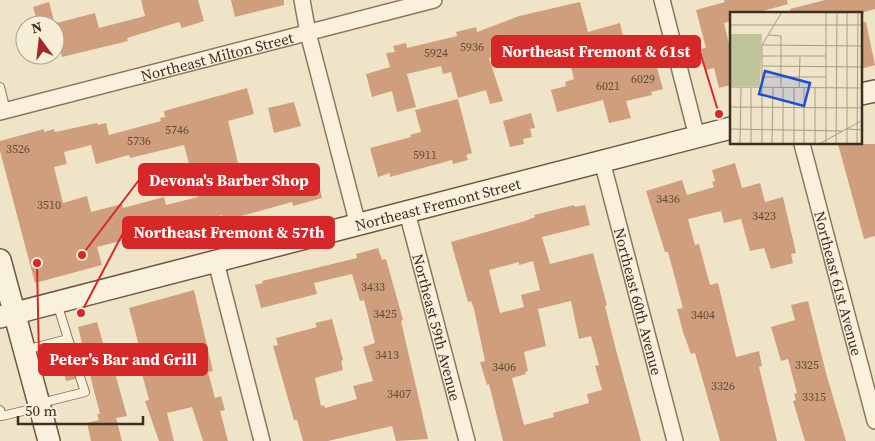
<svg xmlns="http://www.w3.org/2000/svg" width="875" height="441" font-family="'Source Serif 4',serif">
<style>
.building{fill:#cf9f7d;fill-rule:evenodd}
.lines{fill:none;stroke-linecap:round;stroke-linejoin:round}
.lane-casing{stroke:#8d765c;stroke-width:10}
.street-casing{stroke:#8d765c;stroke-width:18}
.secondary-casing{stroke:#6f573f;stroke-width:24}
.lane{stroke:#faf1dc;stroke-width:8}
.street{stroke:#faf1dc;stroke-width:15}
.secondary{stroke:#faf1dc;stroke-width:21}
.labels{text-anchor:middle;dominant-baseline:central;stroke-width:4.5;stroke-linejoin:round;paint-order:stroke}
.number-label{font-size:12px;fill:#624a37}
.street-label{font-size:15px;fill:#3d2e20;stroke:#f7eed8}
.inset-road{fill:none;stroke:#a89b85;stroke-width:1}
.view{fill:#1d4ed8;fill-opacity:0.15;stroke:#1d4ed8;stroke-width:2.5}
.inset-edge{fill:none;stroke:#3d2e20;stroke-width:2.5}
.leader{fill:none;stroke:#d62828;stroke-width:2}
.callout-dot{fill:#d62828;stroke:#f7eed8;stroke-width:2}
.callout{fill:#d62828;stroke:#d62828;stroke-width:2}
.callout-label{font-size:16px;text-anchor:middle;font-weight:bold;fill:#fff}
</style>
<rect width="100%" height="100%" fill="#f0e4c8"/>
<path class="building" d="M141 0H198L204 21 182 28 179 22 127 38 128 41 62 57 53 24 95 13 99 28 145 16Z
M231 0H284V5L235 17Z
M724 0H787L788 4 752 14H731V21L724 23 731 52V85L719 88 714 68 706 70 700 49 706 48 696 10 725 2Z
M825 0H875V9L864 12V14H791L790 9Z
M49 2 54 21 38 25 33 7Z
M580 2 588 32 620 23 627 53 651 47 663 89 651 92 652 95 626 101 631 118 609 123 603 100 557 112 551 90 566 86 565 82 574 79 564 40 539 46 537 38 514 44 516 51 489 58 503 101 490 104 486 90 458 98 451 72 443 74 441 66 407 74 416 107 397 112 392 91 372 97 366 74 390 67 386 53 395 52 393 46 406 43 407 48 411 47 457 36 456 32 476 27 477 32 519 16Z
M866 22 875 65 861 69V23Z
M247 88 254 114 228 121 244 188 316 173 322 198 293 206 292 202 223 221 222 215 97 247 102 265 35 283 0 151V141L44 129V132L54 129 55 132 97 123 98 125 106 123 109 135 161 121 160 118 165 117 164 111ZM91 145 96 164 129 155 130 158 184 145 198 197 166 205 164 197 123 208 122 204 91 212 87 196 63 203 54 167 67 164 64 152Z
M458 99 472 153 466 155 468 160 453 164 452 160 390 177V173L378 177 370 148 411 137 410 135 421 132 415 110Z
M294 102 301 126 274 133 268 108Z
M531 113 535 128 530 129 532 137 523 139 524 144 510 147 503 121Z
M838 144H875V236L864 239Z
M735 163 742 188 760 183 765 202 783 197 796 253 791 254 793 263 771 269 764 248 750 251 741 219 724 223 721 211 688 219 695 245 699 244 710 285 718 283 736 357 759 351 762 366 759 367 777 441H720L695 353 691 354 683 332 677 309 683 308 668 252H665L646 191 682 180 687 195 714 187 712 182 715 181 712 170Z
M574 205 575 207 585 205 590 225 542 237 550 264 593 253 607 305 605 306 616 350 641 441H503L489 384 487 385 480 362 485 361 474 309 471 301 468 302 451 242 525 221 535 217 534 215ZM533 261 540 290 521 295 524 307 500 313 489 270 519 262V265ZM571 301 579 339 591 336 599 365 595 366 602 390 587 394 589 403 553 413 554 417 524 425 512 378 526 374 525 372 528 371 524 352 546 346 538 309Z
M378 248 382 260 386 259 403 320 401 321 428 439 396 441 392 426 328 441H303L297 420H294L273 346 278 345 276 338 317 327 315 323 332 319 343 360 341 361 343 370 315 378 321 406 324 405 325 408 357 399 353 386 373 381 363 347 375 343 364 300 360 301 352 274 314 283 317 294 261 308 255 285 263 283 262 281 357 258 356 254Z
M194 290 213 371 208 372 215 398 221 396 225 410 220 411 228 441H203L192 407 167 413 174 441H159L145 401 149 400 140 366 144 365 129 308Z
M808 301 826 373 846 441H805L793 401 796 400 794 394 797 393 788 359 781 361 771 327 795 320 791 305Z
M97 322 104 347 112 345 117 361 112 362 127 416 116 418 122 441H91L87 423 99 420 97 414H100L90 375 86 376 79 372 76 374 75 379 66 381 61 361 69 359 75 363 79 357 85 355 78 327Z"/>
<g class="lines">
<defs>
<path id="lane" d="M0 87 6 111
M57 303 74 358
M25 350 68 339
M41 403 85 392 80 377
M0 410 2 416 40 407"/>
<g id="street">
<path d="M302 0 308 33 358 225"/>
<path d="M662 0 697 137"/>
<path id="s1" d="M0 112 434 0"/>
<path id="s2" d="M802 144 875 421"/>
<path id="s3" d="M602 161 675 441"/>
<path id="s4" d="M407 212 467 441"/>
<path d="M216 262 262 441"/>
</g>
<g id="secondary">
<path d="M861 94 875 91"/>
<path d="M0 260 49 441"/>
<path id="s5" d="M0 317 731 128"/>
</g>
</defs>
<use href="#lane" class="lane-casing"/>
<use href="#street" class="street-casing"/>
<use href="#secondary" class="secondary-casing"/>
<use href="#lane" class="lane"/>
<use href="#street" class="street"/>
<use href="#secondary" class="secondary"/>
</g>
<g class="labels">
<g class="number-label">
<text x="472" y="47">5936</text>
<text x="436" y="53">5924</text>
<text x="643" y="79">6029</text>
<text x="608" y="86">6021</text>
<text x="177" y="130">5746</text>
<text x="139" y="141">5736</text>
<text x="18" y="149">3526</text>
<text x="425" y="155">5911</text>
<text x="668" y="199">3436</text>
<text x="49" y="205">3510</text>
<text x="764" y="216">3423</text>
<text x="373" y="287">3433</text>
<text x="385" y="314">3425</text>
<text x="703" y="315">3404</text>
<text x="387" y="355">3413</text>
<text x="807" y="365">3325</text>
<text x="504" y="367">3406</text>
<text x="723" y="386">3326</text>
<text x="399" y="394">3407</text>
<text x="814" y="397">3315</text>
</g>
<g class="street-label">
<text stroke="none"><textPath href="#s1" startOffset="224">Northeast Milton Street</textPath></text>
<text stroke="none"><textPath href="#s5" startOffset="452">Northeast Fremont Street</textPath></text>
<text stroke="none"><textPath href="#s2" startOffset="144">Northeast 61st Avenue</textPath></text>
<text stroke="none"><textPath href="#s3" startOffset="145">Northeast 60th Avenue</textPath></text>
<text stroke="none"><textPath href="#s4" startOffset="119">Northeast 59th Avenue</textPath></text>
</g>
</g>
<g transform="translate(730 12)">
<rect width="132" height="132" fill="#f0e4c8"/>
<path d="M0 22H32L30 74H0Z" fill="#bfc49a"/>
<path class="inset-road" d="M0 13H133M38 23 51 24V76M32 33 133 34M32 44H95M32 54 133 55M32 65H95M0 75 133 76M69 76 70 45M0 95 133 96M0 117 112 119M117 117 133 118M0 132V75M10 132 11 75M21 132V75M32 132V33L52 0M42 132 43 76M53 132V76M64 132V76M74 132V76M85 132V76M89 132 133 108M96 132V0M106 132 107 0M117 132V0M127 132 128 0"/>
<path class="view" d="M35 59 80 71 74 94 29 82Z"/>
<rect width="132" height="132" class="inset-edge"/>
</g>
<path class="leader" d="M719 114L700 52M82 255L139 180M81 313L123 233M37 263L39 359"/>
<g class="callout-dot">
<circle cx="719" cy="114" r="5"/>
<circle cx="82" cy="255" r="5"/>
<circle cx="81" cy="313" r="5"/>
<circle cx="37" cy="263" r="5"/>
</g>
<g class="callout">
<rect x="492" y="36" width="208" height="31" rx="5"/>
<rect x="139" y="164" width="180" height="31" rx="5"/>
<rect x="123" y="217" width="211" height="31" rx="5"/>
<rect x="39" y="344" width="168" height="31" rx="5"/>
</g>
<g class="callout-label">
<text x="596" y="57">Northeast Fremont &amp; 61st</text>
<text x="229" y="186">Devona's Barber Shop</text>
<text x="229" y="238">Northeast Fremont &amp; 57th</text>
<text x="123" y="365">Peter's Bar and Grill</text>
</g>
<g transform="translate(40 40) rotate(345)"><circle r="24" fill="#f7eed8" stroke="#ada18e"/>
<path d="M0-4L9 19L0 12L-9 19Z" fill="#9e2a2b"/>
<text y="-8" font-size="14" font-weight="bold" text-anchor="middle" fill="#3d2e20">N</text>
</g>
<path d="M18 416v8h125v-8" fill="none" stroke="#3d2e20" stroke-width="2.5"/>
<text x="25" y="416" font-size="15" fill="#3d2e20" stroke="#f7eed8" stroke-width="4" paint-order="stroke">50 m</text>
</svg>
